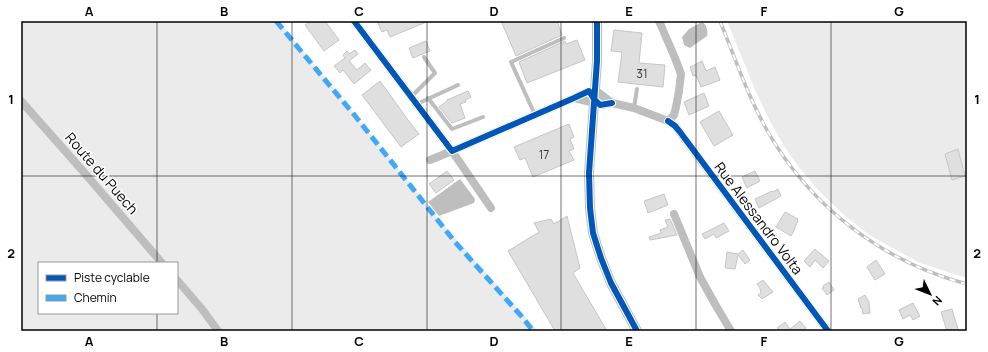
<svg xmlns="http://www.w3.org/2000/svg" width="988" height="352" font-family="Manrope,sans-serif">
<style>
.green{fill:#ebebeb;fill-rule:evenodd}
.water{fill:#bebebe}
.building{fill:#dfdfdf;stroke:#c6c6c6}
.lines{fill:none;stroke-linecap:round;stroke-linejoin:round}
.service{stroke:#bebebe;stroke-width:4}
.minor{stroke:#bebebe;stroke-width:8}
.tertiary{stroke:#bebebe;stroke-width:10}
.rail-casing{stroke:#bebebe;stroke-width:3.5}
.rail{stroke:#fff;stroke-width:2;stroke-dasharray:6;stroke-linecap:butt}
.quiet{stroke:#3fa9f5;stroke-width:5;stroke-dasharray:10 5;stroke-linecap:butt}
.cycleway-casing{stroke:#fff;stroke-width:8}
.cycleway{stroke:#0057b8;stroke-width:6}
.grid{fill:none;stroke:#000;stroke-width:1;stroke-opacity:0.55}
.labels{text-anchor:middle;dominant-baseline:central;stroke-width:3;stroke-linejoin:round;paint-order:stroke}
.number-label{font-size:12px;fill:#383838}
.street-label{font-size:14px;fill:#000;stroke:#fff}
.neatline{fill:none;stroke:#000;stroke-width:1.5}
.grid-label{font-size:13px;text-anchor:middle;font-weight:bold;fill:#000}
</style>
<rect width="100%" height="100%" fill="#fff"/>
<path class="green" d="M21 21H279L443 224 538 331H21ZM39 263H177V313H39Z
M727 21H967V278L920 263 869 235 843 214 820 192 798 166 784 146 770 121 756 92Z"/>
<path class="water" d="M702 22C707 25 708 31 707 36L690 48 684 45 682 37 689 29Z
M460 179 475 199 474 203 439 216 428 202Z"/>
<path class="building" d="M311 21H325L339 40 324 51 305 25Z
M377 21H429L390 37 387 30 382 32Z
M501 21H557L562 35 516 56Z
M614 30 642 33 639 63 665 65 663 87 618 82 622 52 611 51Z
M577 40 585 60 527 83 519 62 565 41 566 44Z
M426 41 430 51 413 58 409 48Z
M355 50 358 54 349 61 357 70 365 63 371 70 354 84 343 70 340 73 334 66 345 58 343 55 347 51 349 54Z
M702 61 706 71 715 67 720 80 701 87 696 75 693 76 690 67Z
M380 81 408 120 419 134 401 147 362 95Z
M468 91 471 97 465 100 466 102 460 104 465 118 452 123 439 107 447 101V100Z
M704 93 709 106 689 115 684 102Z
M719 111 733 135 714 146 700 122Z
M569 124 574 137 570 139 574 149 569 151 574 160 533 177 525 158 520 160 514 147Z
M958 149 965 176 952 180 945 154Z
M447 171 454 180 436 193 429 184Z
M755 171 760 181 747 188 742 177Z
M778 189 781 196 759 208 755 199 772 191 773 192Z
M664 194 668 205 648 213 644 201Z
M785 212 798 219 797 220 798 221 794 229H795L791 236 776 227Z
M567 216 580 268 573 273 607 331H555L508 251 539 232 534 223 551 219 554 224Z
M670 219 677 235 650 240 649 237 661 233 660 230 668 227 665 220Z
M724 223 729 231 716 238 714 234 705 239 702 234Z
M815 249 829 261 823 268 815 260 810 267 804 261Z
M743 250 750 260 745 264 738 255 735 269 725 268 727 252 738 254Z
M876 260 885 274 875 280 867 267Z
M763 280 773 292 762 299 758 295 761 293 760 288 757 284Z
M829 282 834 290 827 295 822 288 824 287 823 286Z
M865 295 869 302 870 313 863 314 862 308H861L858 299Z
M913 303 920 316 913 320 910 315 903 319 899 310Z
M952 309 956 323 959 331H947L941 312Z
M800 321 806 328 802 331H780L777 328 785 322 790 329Z"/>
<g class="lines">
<path class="service" d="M411 97 435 73 424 57
M428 98 452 129 483 117
M417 104 458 85
M634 108 637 89
M535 115 511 62 564 38"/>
<path class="minor" d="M354 21 452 151 574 98 589 91 594 99 600 105 612 103
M659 21 675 58 681 74 679 91 676 107 674 115 668 121
M574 98 591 102 599 93 612 103 634 108 655 116 668 121 675 126 828 331
M21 101 82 170 162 263
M430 160 452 151 491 208
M674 214 700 277 715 304 731 331
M177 280 202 309 218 331"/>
<path class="tertiary" d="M597 21V61L589 173 590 208 593 233 601 258 611 283 637 331"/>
<defs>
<path id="rail" d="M720 21C735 58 748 97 768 132 811 207 883 262 967 284"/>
</defs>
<use href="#rail" class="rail-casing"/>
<use href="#rail" class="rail"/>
<path class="quiet" d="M276 21 356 117 455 242 523 318 533 331"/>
<defs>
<path id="cycleway" d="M354 21 452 151 574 98 589 91 594 99 600 105 612 103
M597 21V61L589 173 590 208 593 233 601 258 611 283 637 331
M668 121 675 126 680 132 828 331"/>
</defs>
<use href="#cycleway" class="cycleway-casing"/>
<use href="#cycleway" class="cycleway"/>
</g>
<path class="grid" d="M157 21V263M292 21V331M427 21V331M561 21V331M696 21V331M831 21V331M21 176H967M157 313V331"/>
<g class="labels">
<g class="number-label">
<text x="642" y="73">31</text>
<text x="544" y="154">17</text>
</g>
<g class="street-label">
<text transform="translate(102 173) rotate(49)">Route du Puech</text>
<text transform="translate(759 218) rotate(53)">Rue Alessandro Volta</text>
</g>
</g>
<rect width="988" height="352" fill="none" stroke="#ffffff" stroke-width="44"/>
<rect x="38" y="262" width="140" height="52" fill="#ffffff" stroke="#999999"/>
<rect x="46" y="275" width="20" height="6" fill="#0057b8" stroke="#999999"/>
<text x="74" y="282" font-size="12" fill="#000000">Piste cyclable</text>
<rect x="46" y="295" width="20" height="6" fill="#3fa9f5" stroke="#999999"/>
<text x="74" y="302" font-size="12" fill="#000000">Chemin</text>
<g transform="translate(930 294) rotate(133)" stroke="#ffffff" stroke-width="3" paint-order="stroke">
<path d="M0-3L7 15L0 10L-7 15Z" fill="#000000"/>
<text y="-6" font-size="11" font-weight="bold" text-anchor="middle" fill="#000000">N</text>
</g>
<rect x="22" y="22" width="944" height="308" class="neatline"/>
<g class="grid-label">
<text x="89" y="16">A</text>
<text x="224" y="16">B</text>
<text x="359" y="16">C</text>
<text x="494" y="16">D</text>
<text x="629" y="16">E</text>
<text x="764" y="16">F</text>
<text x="899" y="16">G</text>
<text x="11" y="104">1</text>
<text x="977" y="104">1</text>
<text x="11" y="258">2</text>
<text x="977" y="258">2</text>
<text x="89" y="346">A</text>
<text x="224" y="346">B</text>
<text x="359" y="346">C</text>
<text x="494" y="346">D</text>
<text x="629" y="346">E</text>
<text x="764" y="346">F</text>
<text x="899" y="346">G</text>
</g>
</svg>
